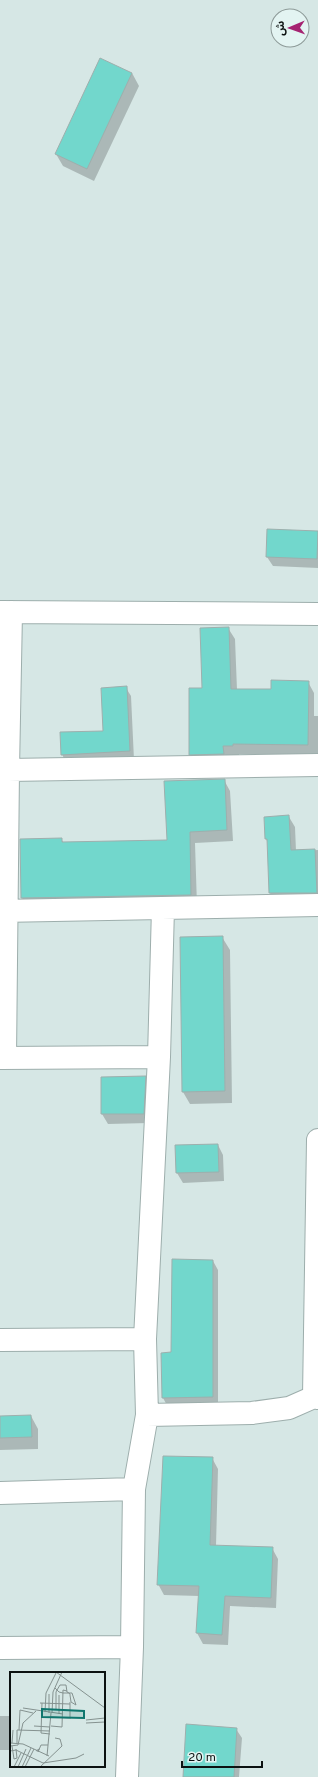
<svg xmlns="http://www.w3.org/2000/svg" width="318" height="1777" font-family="Overpass,'Noto Sans Arabic',sans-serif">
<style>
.shadow{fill:#0003}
.building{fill:#72d7cc;stroke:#9eafad}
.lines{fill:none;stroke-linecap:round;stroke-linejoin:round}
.street-casing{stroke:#9daeac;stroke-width:24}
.street{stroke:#fff;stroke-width:22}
.inset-road{fill:none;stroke:#859290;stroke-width:1}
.view{fill:#0f766e;fill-opacity:0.15;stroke:#0f766e;stroke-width:2}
.inset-edge{fill:none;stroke:#0c1211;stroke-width:2}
</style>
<rect width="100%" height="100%" fill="#d6e7e5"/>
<path class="shadow" d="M132 73 139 86 94 181 63 166 56 154Z
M318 532V568L273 566 267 557Z
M228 628 235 639 237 690H272L308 682 314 693V716H318V756L239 754V757L197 765 190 754 203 689Z
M126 688 131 696 134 760 66 763 62 754 104 732Z
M224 780 230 791 233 841 195 843 197 906 29 909 22 898 61 839 64 843 168 841Z
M289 817 295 827 296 851 318 850V903L276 904 270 893 268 843 266 839Z
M222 937 230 950 232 1103 190 1104 183 1092Z
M145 1077 151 1087 149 1123 108 1124 102 1114Z
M218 1145 223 1155 224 1181 183 1183 177 1173 176 1146Z
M213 1261 218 1270V1407H168L163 1398 172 1353Z
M31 1416 38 1429V1449L0 1450V1417Z
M212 1458 218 1469 216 1546 272 1548 278 1559 276 1608 230 1606 228 1645 203 1644 197 1633 199 1596 164 1595 158 1584Z
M0 1716H11V1750H0Z
M236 1729 242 1738 239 1777H184Z"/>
<path class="building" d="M100 58 132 73 87 169 55 154Z
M267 529 318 531 317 559 266 557Z
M229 627 231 689H271V680L309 681 308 745 233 744V746H223L224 754 189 755V688H202L200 628Z
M127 686 130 751 61 755 60 732 103 731 101 688Z
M225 779 227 830 190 832 191 895 21 898 20 839 62 838V842L167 840 164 781Z
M289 815 291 850 315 849 317 893H269L267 839H265L264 817Z
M223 936 225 1091 182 1092 180 937Z
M146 1076 144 1114H101V1077Z
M218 1144 219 1172 176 1173 175 1145Z
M172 1259 213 1260V1397L162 1398 161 1353 171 1352Z
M31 1415 32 1437 0 1438V1416Z
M163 1456 213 1457 210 1545 273 1547 271 1598 225 1596 222 1635 196 1633 199 1586 157 1585Z
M186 1724 237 1728 234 1777H183Z"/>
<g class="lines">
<defs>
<path id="street" d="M0 612 318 614
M0 770H8L11 612
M0 911 318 905
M0 1058 159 1057
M5 1058 8 770 318 765
M0 1340 145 1339
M314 1397 318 1140
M147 1415 252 1413 289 1408 314 1397 318 1398
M0 1493 134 1489
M0 1648 132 1647
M127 1777 132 1647 134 1489 147 1415 145 1339 159 1057 163 908"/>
</defs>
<use href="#street" class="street-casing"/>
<use href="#street" class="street"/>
</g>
<g transform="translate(10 1672)">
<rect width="95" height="95" fill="#d6e7e5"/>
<path class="inset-road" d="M46 0 95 36M45 16 49 20 53 21H62L66 33 61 30 60 23V22L59 21 57 20 56 13H50L47 18 46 20V37M30 31 60 32M32 31 31 61 40 62M13 36 53 42M35 40 36 21 46 1M39 41V22M42 41 43 20 52 0M49 42V23M41 45 61 46M60 46V30M76 48 95 46M76 51 95 50M24 54 40 55M41 54 52 55 53 18 57 19M9 58 10 38 23 41M0 71 13 72 39 84M2 71 3 58M7 71V58L40 59M0 74 8 73 13 51 26 39M2 74 4 87M0 79 6 78 33 91 66 86 74 82M26 79 29 77 28 80 31 73H38M37 84 41 41M4 87 7 86 6 77M4 95 11 81M8 95 16 77M12 95 21 76M15 95 24 77M30 95 52 74 50 67 45 66"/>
<path class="view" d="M32 37 74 39V46L32 45Z"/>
<rect width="95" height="95" class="inset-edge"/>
</g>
<g transform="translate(290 28) rotate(268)"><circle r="19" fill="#e3f4f2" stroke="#8d9a98"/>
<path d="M0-3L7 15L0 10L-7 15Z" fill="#a52371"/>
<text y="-6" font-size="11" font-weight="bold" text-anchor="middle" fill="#0c1211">ش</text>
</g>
<path d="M182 1761v6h80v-6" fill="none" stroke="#0c1211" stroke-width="2"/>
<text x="188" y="1761" font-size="12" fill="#0c1211" stroke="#e3f4f2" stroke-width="3" paint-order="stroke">20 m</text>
</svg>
